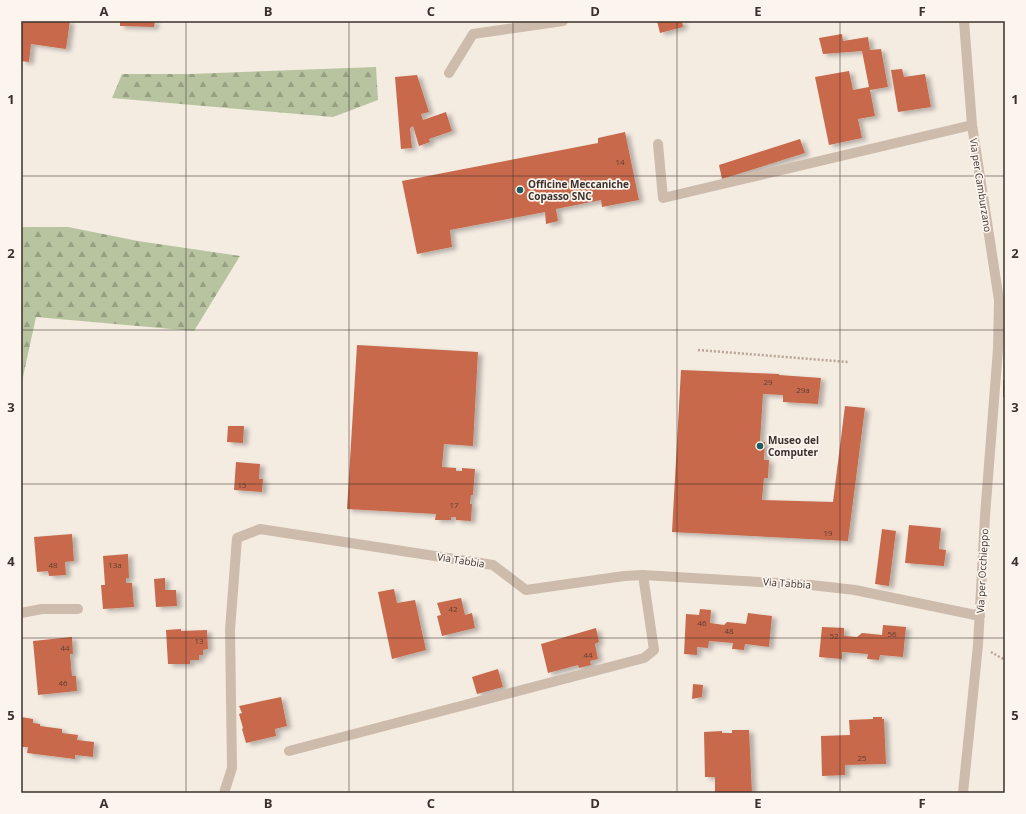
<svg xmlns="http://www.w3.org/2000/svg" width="1026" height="814" font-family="'Open Sans',sans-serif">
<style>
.forest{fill:url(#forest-firs)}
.building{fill:#c8694b;filter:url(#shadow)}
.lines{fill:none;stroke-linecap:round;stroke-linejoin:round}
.path{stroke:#b9a596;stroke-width:2.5;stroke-dasharray:2 2;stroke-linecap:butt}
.lane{stroke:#cdbbac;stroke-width:10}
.street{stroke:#cdbbac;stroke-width:10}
.grid{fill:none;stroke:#3b302b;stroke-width:1;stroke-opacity:0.55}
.poi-dot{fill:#1f5a5e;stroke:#fbf5ee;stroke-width:1.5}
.labels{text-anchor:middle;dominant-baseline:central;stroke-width:3.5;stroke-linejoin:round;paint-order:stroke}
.number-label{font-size:8px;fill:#5e3e33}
.poi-label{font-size:10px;font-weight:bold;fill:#3b302b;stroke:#fbf5ee;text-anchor:start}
.street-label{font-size:10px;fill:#3b302b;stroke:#fbf5ee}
.neatline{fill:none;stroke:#3b302b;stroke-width:1.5}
.grid-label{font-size:13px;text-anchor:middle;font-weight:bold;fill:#3b302b}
</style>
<defs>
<pattern id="forest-firs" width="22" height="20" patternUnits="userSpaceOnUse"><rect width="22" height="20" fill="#b8c4a0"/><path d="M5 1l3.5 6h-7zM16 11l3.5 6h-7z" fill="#97a083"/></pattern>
<filter id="shadow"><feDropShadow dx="4.5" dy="2.5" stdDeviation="2" flood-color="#0004"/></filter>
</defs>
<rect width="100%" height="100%" fill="#f4ebe1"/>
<path class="forest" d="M376 67 378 100 333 117 112 98 122 74H191Z
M21 227H68L138 241 240 256 194 331 36 317 21 386Z"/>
<path class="building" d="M21 21H70L66 49 31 44 29 62 21 61Z
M120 21H155L154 27 120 26Z
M657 21H682L683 27 660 33Z
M842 34 843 41 868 37 870 50 881 49 888 87 870 90 875 116 858 119 862 138 829 145 815 77 849 71 853 90 869 87 862 51 823 54 819 38Z
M902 69 904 77 925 74 931 107 898 112 891 70Z
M417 75 429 112 421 114 423 120 446 112 452 131 429 139 430 142 419 146 413 126 410 128 412 148 401 149 395 77Z
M625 132 639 200 602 207 601 200 556 209 558 221 546 224 545 212 450 230 452 247 417 254 402 181 598 143V138Z
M800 139 805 153 722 179 719 165Z
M357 345 478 352 473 446 444 444 442 467 456 468V471H462V468L475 469 473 495H471L470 504H472L471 521 456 520V517H451V520H435L436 514 347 509Z
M681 370 779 374V375L821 378 818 404 783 402V395L763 394 760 442H765L764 460H769L768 478H764L762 500 833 502 845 406 865 408 848 541 672 532Z
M1003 380H1005V397H1003Z
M228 426H244L243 443 227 442Z
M236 462 260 464 259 479H263L262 492 234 490Z
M909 525 941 528 939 549 946 550 944 566 905 563Z
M882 529 896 531 889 586 875 584Z
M72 534 74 561 65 562 66 575 49 576 48 571 37 572 34 537Z
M128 554 129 578H126V583H132L134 607 103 609 101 585H105L103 556Z
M165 578V590H176L177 606 156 607 154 579Z
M394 589 397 603 415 600 426 650 392 659 378 592Z
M461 598 465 615 472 613 475 628 442 636 437 616 441 615 437 603Z
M700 609 711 610 710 623 724 625 727 622 746 624 748 613 772 616 769 647 745 644 744 650 732 649 733 643 709 641 708 648 697 647V655L684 654 686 614 699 615Z
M883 625 906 627 903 657 880 655 879 660 867 659 868 654 842 652V659L819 657 822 627 844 628V636L857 637 862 633 882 635Z
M596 628 599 642 595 644 598 659 590 661 591 665 579 668 578 665 548 673 541 644Z
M181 629V631L207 630 208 649 203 650V655H199V660H190V664H168L166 630Z
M72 637 73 654H70L72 676H76L77 691 38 695 33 641Z
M498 669 503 687 477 694 472 677Z
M693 684 703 685 702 697 692 699Z
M281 697 287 726 275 729 276 736 246 743 242 729 243 728 239 714 242 713 239 706Z
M21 717 33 719V723L40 724V726L62 729V733L78 735 77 740 94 742 93 757 75 755V759L27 753 28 747H21Z
M873 717H882V719H884L886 764 845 765V775L822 776 821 736 850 735 849 720 873 719Z
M732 730H749L752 793H715V777H705L704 732 722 731V733H732Z"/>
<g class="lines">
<path class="path" d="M698 350 848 362
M991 652 1005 660"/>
<path class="lane" d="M289 751 644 658 654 650 643 575"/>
<path class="street" d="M449 73 473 34 563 21
M658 144 663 198 972 125
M21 613 42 609H78
M224 793 232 768 230 630 237 538 260 529 493 565 526 590 624 576 643 575 811 585 855 590 980 616
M963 793 978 645 985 516 998 349 999 300 972 125 964 21"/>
</g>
<path class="grid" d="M186 21V793M349 21V793M513 21V793M677 21V793M840 21V793M21 176H1005M21 330H1005M21 484H1005M21 638H1005"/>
<g class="poi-dot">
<circle cx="520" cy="190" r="4"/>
<circle cx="760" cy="446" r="4"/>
</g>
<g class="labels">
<g class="number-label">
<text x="620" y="161">14</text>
<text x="768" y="381">29</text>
<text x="803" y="389">29a</text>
<text x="242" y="484">15</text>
<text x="454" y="504">17</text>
<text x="828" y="532">19</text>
<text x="53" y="564">48</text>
<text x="115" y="564">13a</text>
<text x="453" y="608">42</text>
<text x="702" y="622">46</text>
<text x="729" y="630">48</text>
<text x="892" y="633">56</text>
<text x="834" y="635">52</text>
<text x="199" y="640">13</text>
<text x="65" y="647">44</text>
<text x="588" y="654">44</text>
<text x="63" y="682">46</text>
<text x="862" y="757">25</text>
</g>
<g class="poi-label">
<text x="528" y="184">Officine Meccaniche<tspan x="528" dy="12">Copasso SNC</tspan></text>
<text x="768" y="440">Museo del<tspan x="768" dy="12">Computer</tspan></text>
</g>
<g class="street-label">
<text transform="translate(981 185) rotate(81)">Via per Camburzano</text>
<text transform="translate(461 560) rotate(9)">Via Tabbia</text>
<text transform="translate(982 571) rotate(-87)">Via per Occhieppo</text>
<text transform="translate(787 583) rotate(4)">Via Tabbia</text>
</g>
</g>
<rect width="1026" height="814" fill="none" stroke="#fbf5ee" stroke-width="44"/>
<rect x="22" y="22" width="982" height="770" class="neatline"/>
<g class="grid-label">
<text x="104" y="16">A</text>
<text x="268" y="16">B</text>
<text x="431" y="16">C</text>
<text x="595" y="16">D</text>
<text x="758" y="16">E</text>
<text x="922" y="16">F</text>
<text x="11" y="104">1</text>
<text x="1015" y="104">1</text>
<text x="11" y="258">2</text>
<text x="1015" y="258">2</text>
<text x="11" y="412">3</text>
<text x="1015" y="412">3</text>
<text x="11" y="566">4</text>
<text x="1015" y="566">4</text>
<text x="11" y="720">5</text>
<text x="1015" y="720">5</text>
<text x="104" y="808">A</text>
<text x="268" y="808">B</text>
<text x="431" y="808">C</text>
<text x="595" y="808">D</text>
<text x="758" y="808">E</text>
<text x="922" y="808">F</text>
</g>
</svg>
